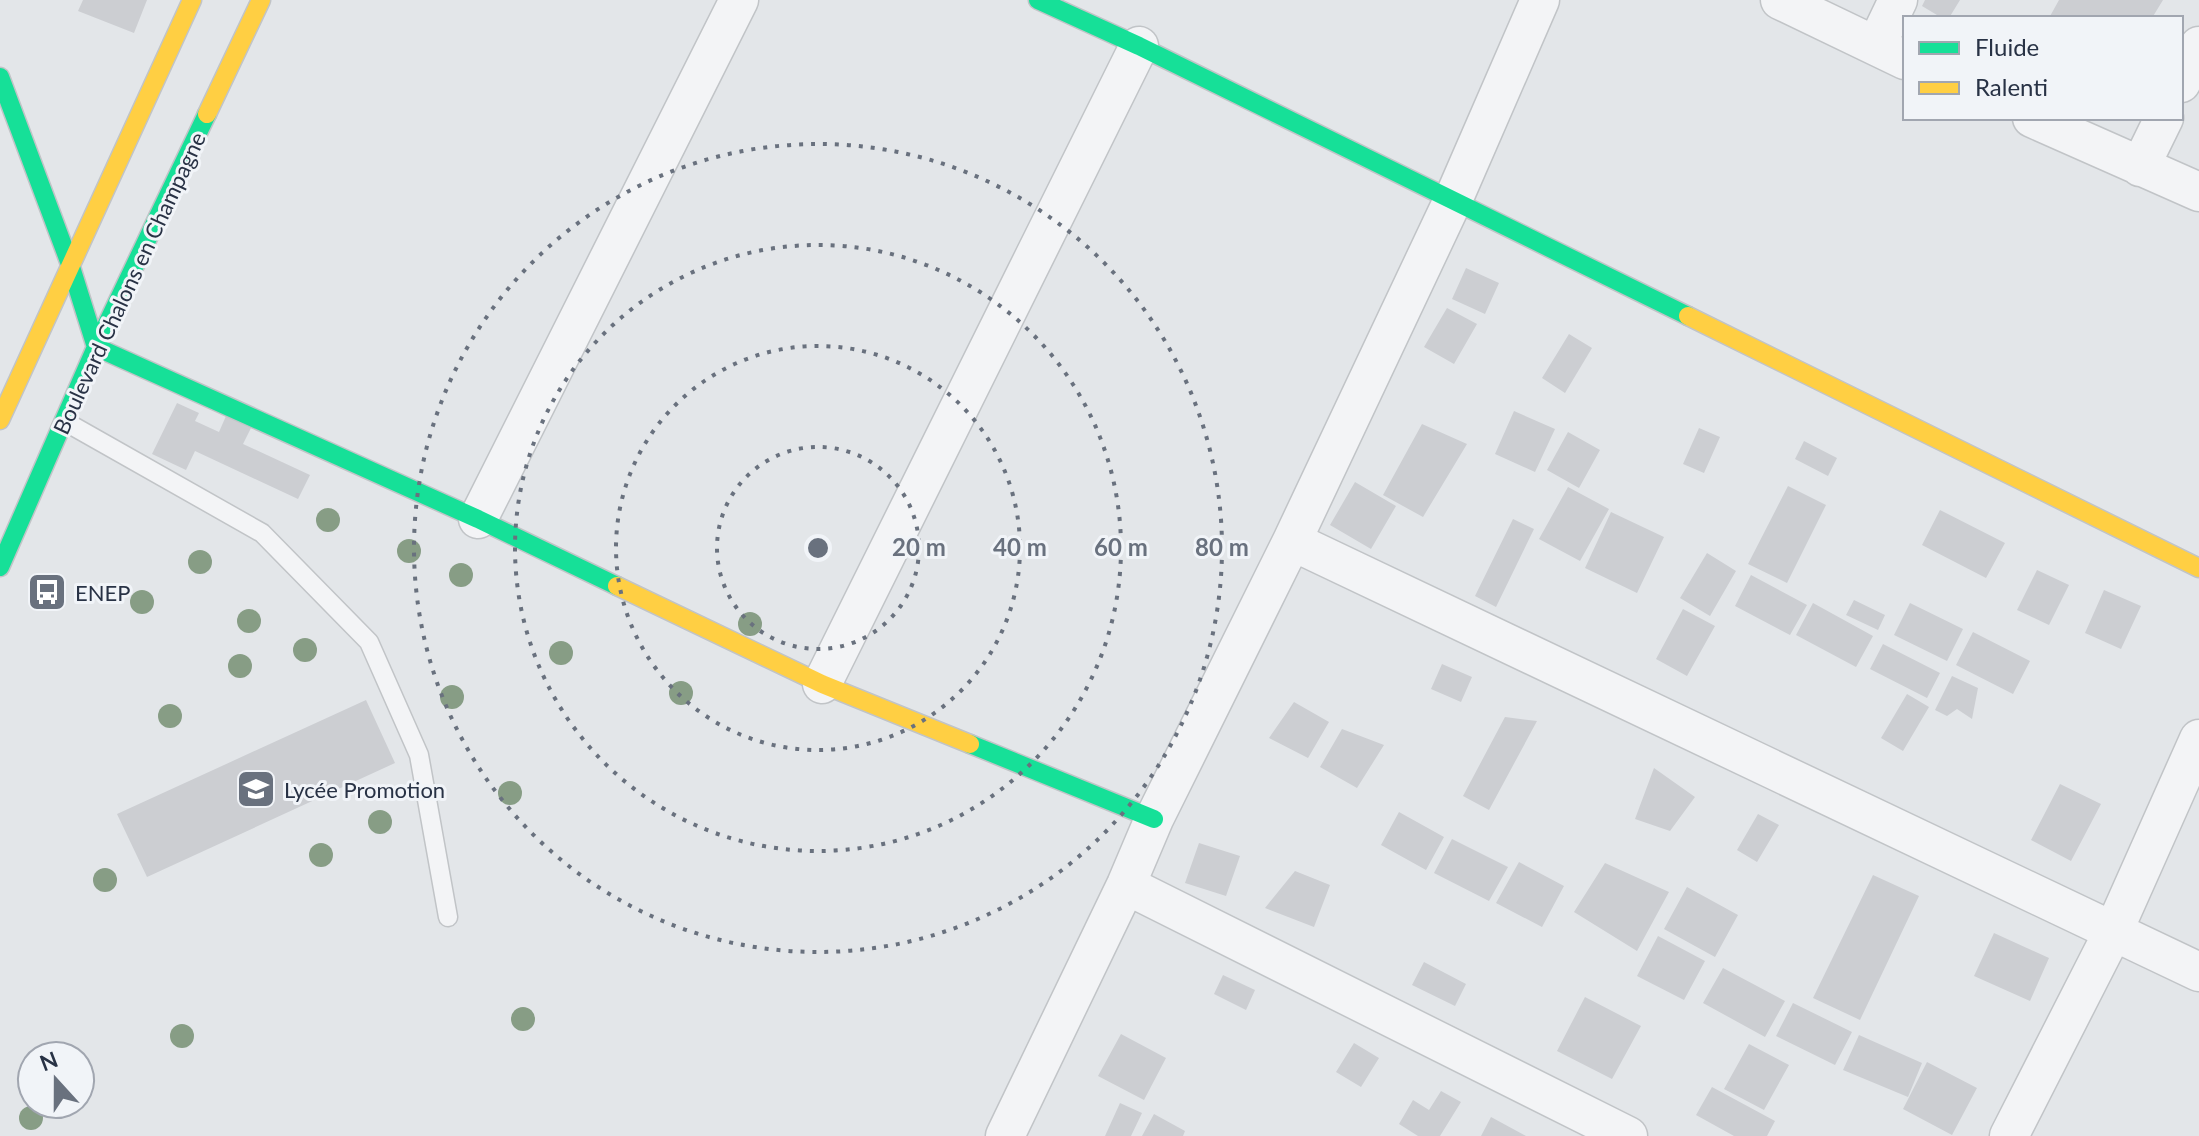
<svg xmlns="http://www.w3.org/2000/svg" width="2199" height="1136" font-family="Lato,sans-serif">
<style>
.building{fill:#ccced2}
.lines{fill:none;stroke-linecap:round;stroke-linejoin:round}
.lane-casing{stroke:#c1c4c7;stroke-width:21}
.street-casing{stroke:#c1c4c7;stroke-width:41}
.fast-casing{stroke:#c1c4c7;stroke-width:21}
.slow-casing{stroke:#c1c4c7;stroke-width:21}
.lane{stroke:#f3f4f6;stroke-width:18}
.street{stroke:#f3f4f6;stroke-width:38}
.fast{stroke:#16e098;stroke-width:18}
.slow{stroke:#ffcf43;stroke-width:18}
.tree{fill:#879d85}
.ring{fill:none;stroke:#69717e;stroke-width:4;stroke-dasharray:4 8}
.labels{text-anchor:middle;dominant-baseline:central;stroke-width:6;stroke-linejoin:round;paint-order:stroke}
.street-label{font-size:22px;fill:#283245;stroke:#f1f4f8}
.poi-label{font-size:22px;fill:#283245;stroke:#f1f4f8;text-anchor:start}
.centre{fill:#69717e;stroke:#f1f4f8;stroke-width:4}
.ring-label{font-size:24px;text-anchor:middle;font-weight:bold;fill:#69717e;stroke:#f1f4f8;stroke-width:6;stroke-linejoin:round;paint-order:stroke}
</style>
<rect width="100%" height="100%" fill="#e3e6e9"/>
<path class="building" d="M83 0H147L134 33 78 11Z
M1925 0H1960L1949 18H1942L1922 6Z
M2059 0H2163L2152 18H2049Z
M1466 268 1499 283 1485 314 1452 299Z
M1447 308 1477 324 1454 364 1424 347Z
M1569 334 1592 348 1565 393 1542 378Z
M177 403 199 413 195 421 219 432 226 416 251 428 243 444 310 475 298 499 195 451 186 470 152 454Z
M1514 411 1555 429 1535 472 1495 454Z
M1422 424 1467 444 1423 517 1383 495Z
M1699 428 1720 437 1704 473 1683 464Z
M1568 432 1600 450 1579 488 1547 470Z
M1804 441 1837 458 1828 476 1795 459Z
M1355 482 1396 506 1371 549 1330 525Z
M1788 486 1826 505 1787 583 1748 564Z
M1568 487 1609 509 1580 561 1539 539Z
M1940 510 2005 543 1986 578 1922 545Z
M1611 512 1664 537 1637 593 1585 568Z
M1513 519 1534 529 1496 607 1475 596Z
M1707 553 1736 571 1710 616 1680 598Z
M2037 570 2069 585 2049 625 2017 610Z
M1751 575 1807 605 1790 635 1735 606Z
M2104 590 2141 606 2121 649 2085 633Z
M1854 600 1885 615 1878 630 1846 615Z
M1813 603 1873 636 1856 667 1796 635Z
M1910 603 1963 629 1947 661 1894 635Z
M1683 609 1715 626 1687 676 1656 659Z
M1973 632 2030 661 2013 694 1956 665Z
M1883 644 1940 673 1927 698 1870 669Z
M1442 664 1472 677 1461 702 1431 689Z
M1952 676 1978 688 1972 719 1957 709 1947 716 1935 710Z
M1907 694 1929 707 1903 751 1881 738Z
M366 700 395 763 147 877 117 814Z
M1294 702 1329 722 1308 758 1269 738Z
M1505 717 1537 721 1489 810 1463 796Z
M1342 729 1384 745 1357 788 1320 767Z
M1654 768 1695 797 1670 831 1635 819Z
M2060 784 2101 804 2071 861 2031 840Z
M1399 812 1444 837 1426 870 1381 845Z
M1758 814 1779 825 1757 862 1737 850Z
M1452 839 1508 867 1489 901 1434 873Z
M1199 843 1240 856 1226 896 1185 883Z
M1519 862 1564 886 1542 927 1496 903Z
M1605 863 1669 892 1637 951 1574 912Z
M1295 871 1330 885 1314 927 1265 908Z
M1873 875 1919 896 1860 1020 1813 998Z
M1687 887 1738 915 1715 957 1664 929Z
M1994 933 2049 958 2030 1001 1974 976Z
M1658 936 1705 961 1684 1000 1637 976Z
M1424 962 1466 984 1455 1006 1412 985Z
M1723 968 1785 1001 1765 1037 1703 1003Z
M1223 975 1255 990 1246 1010 1214 994Z
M1585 997 1641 1026 1612 1079 1557 1051Z
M1793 1003 1852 1032 1835 1065 1776 1036Z
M1121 1034 1166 1058 1144 1100 1098 1076Z
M1859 1035 1922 1063 1908 1097 1843 1070Z
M1354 1043 1379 1058 1361 1087 1336 1072Z
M1749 1044 1789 1065 1764 1110 1724 1089Z
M1927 1062 1977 1088 1952 1135 1903 1109Z
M1712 1087 1775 1121 1767 1136H1734L1696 1115Z
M1441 1091 1461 1102 1440 1136H1418L1399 1124 1413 1100 1429 1110Z
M1120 1103 1142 1113 1131 1136H1105Z
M1154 1114 1185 1131 1183 1136H1142Z
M1491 1117 1526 1136H1481Z"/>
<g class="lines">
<defs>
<path id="lane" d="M64 421 262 533 369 642 419 755 448 917"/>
<path id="street" d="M1780 0 1905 60
M1876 46 1898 0
M2181 83 2199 46
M2032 118 2199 192
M2140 167 2164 118
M478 519 739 0
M1292 541 2199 972
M822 684 1139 46
M1126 885 1628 1136
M1005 1136 1126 885 1154 819 1292 541 1453 200 1540 0
M2009 1136 2113 932 2199 739"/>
<path id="fast" d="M1038 0 1139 46 1688 316
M0 77 70 264 96 347 478 519 617 586
M0 567 96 347 207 114
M970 744 1154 819"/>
<path id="slow" d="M207 114 261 0
M1688 316 2199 568
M0 420 192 0
M617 586 822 684 970 744"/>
</defs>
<use href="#lane" class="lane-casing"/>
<use href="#street" class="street-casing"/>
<use href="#fast" class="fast-casing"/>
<use href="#slow" class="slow-casing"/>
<use href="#lane" class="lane"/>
<use href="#street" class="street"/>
<use href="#fast" class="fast"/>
<use href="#slow" class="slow"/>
</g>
<g class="tree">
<circle cx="328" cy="520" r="12"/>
<circle cx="409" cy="551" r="12"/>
<circle cx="200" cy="562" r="12"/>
<circle cx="461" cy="575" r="12"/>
<circle cx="142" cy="602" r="12"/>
<circle cx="249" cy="621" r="12"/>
<circle cx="750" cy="624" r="12"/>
<circle cx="305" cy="650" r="12"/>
<circle cx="561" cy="653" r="12"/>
<circle cx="240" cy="666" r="12"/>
<circle cx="681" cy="693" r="12"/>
<circle cx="452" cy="697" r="12"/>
<circle cx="170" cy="716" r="12"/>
<circle cx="510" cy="793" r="12"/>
<circle cx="380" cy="822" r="12"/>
<circle cx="321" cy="855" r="12"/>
<circle cx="105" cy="880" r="12"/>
<circle cx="523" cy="1019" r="12"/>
<circle cx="182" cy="1036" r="12"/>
<circle cx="31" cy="1118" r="12"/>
</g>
<g class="ring">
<circle cx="818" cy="548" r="101"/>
<circle cx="818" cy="548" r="202"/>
<circle cx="818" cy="548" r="303"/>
<circle cx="818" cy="548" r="404"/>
</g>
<defs>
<symbol id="bus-square" viewBox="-11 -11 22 22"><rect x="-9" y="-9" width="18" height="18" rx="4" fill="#69717e" stroke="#f1f4f8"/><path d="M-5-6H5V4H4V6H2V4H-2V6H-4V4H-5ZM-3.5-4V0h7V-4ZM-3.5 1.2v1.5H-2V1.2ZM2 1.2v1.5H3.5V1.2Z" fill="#fff"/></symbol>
<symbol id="university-square" viewBox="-11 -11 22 22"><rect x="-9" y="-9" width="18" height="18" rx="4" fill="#69717e" stroke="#f1f4f8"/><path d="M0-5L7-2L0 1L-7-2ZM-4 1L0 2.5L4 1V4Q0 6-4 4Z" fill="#fff"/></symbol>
</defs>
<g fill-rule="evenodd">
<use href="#bus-square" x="25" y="570" width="44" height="44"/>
<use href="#university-square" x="234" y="767" width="44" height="44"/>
</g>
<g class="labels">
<g class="street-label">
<text transform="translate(129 283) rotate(-65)">Boulevard Chalons en Champagne</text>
</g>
<g class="poi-label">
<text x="75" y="592">ENEP</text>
<text x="284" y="789">Lycée Promotion</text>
</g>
</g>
<circle cx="818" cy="548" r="12" class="centre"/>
<g class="ring-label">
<text x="919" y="556">20 m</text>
<text x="1020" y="556">40 m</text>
<text x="1121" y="556">60 m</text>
<text x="1222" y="556">80 m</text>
</g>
<rect x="1903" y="16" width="280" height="104" fill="#f1f4f8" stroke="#a1a6b0" stroke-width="2"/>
<rect x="1919" y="42" width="40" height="12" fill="#16e098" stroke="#a1a6b0" stroke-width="2"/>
<text x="1975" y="56" font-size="24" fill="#283245">Fluide</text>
<rect x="1919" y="82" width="40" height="12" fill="#ffcf43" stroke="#a1a6b0" stroke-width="2"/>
<text x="1975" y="96" font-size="24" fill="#283245">Ralenti</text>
<g transform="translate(56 1080) rotate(339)"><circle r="38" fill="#f1f4f8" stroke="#a1a6b0" stroke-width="2"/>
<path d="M0-6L14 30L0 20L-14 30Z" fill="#69717e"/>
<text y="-12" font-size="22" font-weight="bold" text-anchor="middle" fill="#283245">N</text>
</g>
</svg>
